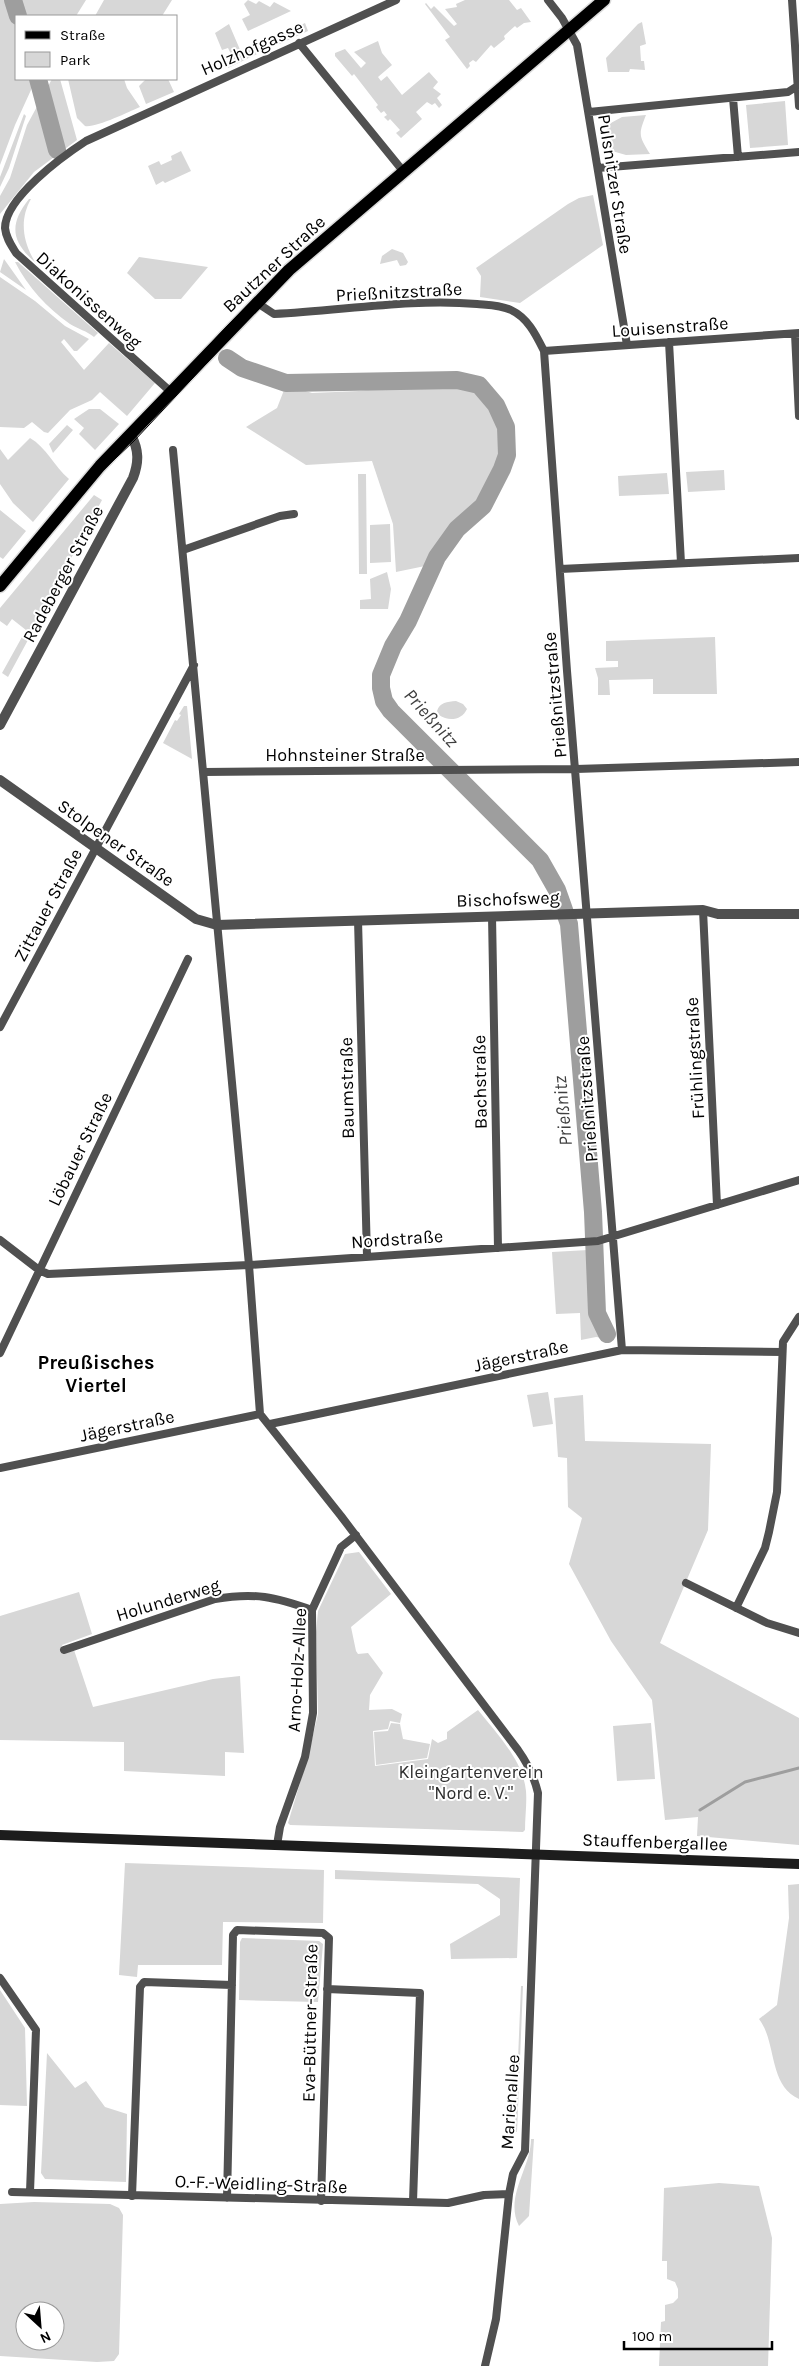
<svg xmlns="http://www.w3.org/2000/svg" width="799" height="2366" font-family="Karla,sans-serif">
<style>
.green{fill:#d7d7d7;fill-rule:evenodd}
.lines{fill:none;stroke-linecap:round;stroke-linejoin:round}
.stream{stroke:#9e9e9e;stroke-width:3}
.river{stroke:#9e9e9e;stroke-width:18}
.primary-casing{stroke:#dbdbdb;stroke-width:15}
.minor{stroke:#505050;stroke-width:8}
.tertiary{stroke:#505050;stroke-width:10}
.secondary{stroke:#1d1d1d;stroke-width:10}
.primary{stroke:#000;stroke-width:12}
.tram{stroke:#000;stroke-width:1}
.labels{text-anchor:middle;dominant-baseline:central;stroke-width:4;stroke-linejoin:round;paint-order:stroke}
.street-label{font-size:18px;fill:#000;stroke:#fff}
.park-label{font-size:18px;fill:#2e2e2e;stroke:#fff}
.water-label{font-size:19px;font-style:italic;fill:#3f3f3f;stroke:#fff}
.quarter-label{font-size:20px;font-weight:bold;fill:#000;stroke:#fff}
</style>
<rect width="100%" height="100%" fill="#fff"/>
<path class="green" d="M0 0H86L76 16H16V79H36L15 125 0 165Z
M104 0H172L162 16H95Z
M248 0 256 4 259 1 270 7 274 2 291 11 248 31 242 19 250 15 244 4Z
M465 0H509L517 10 521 8 531 22 524 23 517 28 515 26 504 36 505 39 494 48 491 45 476 62 473 60 469 63 470 66 467 69 445 40 450 37 425 4 426 3 431 9 434 6 454 26 457 24 445 9 457 7 456 4Z
M642 22 646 44 640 46 641 61H644L645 70 630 69 629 72H608L606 58 638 24Z
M305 23 308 31 277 45 274 38Z
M229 24 241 52 271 39 274 46 228 68 227 62 233 58 228 48 222 50 215 33Z
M378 41 382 53 392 65 378 77 381 81 387 76 402 95 429 72 438 82 433 88 441 94 437 98 442 105 439 108 435 103 432 105 427 102 416 112 422 119 401 138 396 133 400 130 390 119 388 121 384 117 387 115 384 111 381 113 376 107 378 105 354 74 352 76 335 56V53L345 49 361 68 366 63 354 52Z
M52 79H60L77 140 34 172 0 214V196L10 178 27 125Z
M68 79H124L127 88 140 107C128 112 96 128 85 126L77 118Z
M146 79H168L174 92 146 104 139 86Z
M785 101 788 145 750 148 746 105Z
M24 114 26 116 9 168 0 187V177Z
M646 115C638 135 639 136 650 154L626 155 612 151 605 138 609 124 622 117Z
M181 151 191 171 165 183 163 181 156 185 148 166 159 161 161 165 172 160 171 156Z
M593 195 603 245 520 303 480 297 481 276 476 268 568 204 579 198Z
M29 199H31C19 220 23 242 35 262 11 242 9 224 29 199Z
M392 249 403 253 408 262 406 265 400 266 397 260 380 264 382 256Z
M139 257 208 267 181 299H155L127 273Z
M4 259 26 290 0 272Z
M15 262H18L98 333 94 337C87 331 78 329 70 324 47 308 28 287 15 262Z
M0 277 35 301 65 326 89 339 77 351H74L64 339 61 342 84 370 109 343 155 383 127 416 100 392 92 400 70 410 48 433 44 432 32 422 24 428 0 427Z
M460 382 481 389 495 408 504 428V449L491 483 479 506 456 526 425 566 396 572 393 524 372 461 306 465 246 427 277 408 286 385 312 393 359 391 423 383Z
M89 409H100L119 424 95 450 79 434 84 428 74 419Z
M67 425 73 430 53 453 49 444Z
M30 438C46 447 54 466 69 479L33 522 13 503 0 484V449L8 460Z
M724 470 725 490 688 492 686 472Z
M667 473 669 494 619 496 618 476Z
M358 474H366L367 574H359Z
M94 495 102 500 31 634 12 619 7 626 0 621V608Z
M0 510 26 531 3 559 0 557Z
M390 524 391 562 370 563V525Z
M387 572 391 589 388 609H360V600L371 599 370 579Z
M22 637 28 640 8 677 2 673Z
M715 637 717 694H653V679L609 680 610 695H598V678L595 668 618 667V661H606V641Z
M456 701 463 704 467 709C462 720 449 722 439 715L437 711C440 702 447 702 456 701Z
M184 706H187L192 759 163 743 175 720 177 721 181 715 179 714Z
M588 1250 592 1315 605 1336 604 1338 596 1337 581 1340 580 1313 556 1314 552 1252Z
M548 1392 553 1424 533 1427 527 1395Z
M583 1395 585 1441 711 1444 708 1530 660 1643 799 1718V1845L697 1836 698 1817 665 1820 652 1700 611 1641 569 1564 582 1518 568 1507 567 1458 558 1457 554 1398Z
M359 1552 391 1594 351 1627 356 1651 358 1654 368 1653 383 1673 370 1695 369 1710 392 1709 402 1714 400 1723 390 1721 388 1729 373 1731 375 1766 428 1759 432 1739 438 1743 447 1739V1732L478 1710C496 1733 523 1760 526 1791 527 1803 525 1817 525 1830L523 1832 290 1825 288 1823 308 1756 318 1714 316 1632 318 1611 345 1554Z
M79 1592 92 1634 62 1645 65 1653 74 1650 93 1707 213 1679 240 1676 244 1753 225 1752V1776L124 1771V1742L0 1740V1616Z
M391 1723 400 1724 403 1739 430 1744 427 1758 376 1765 374 1732 388 1731Z
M651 1723 655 1779 617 1781 613 1726Z
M125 1863 324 1870 323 1923 223 1922 222 1965H138L137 1977 119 1975Z
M335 1870 520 1878 517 1958 451 1959 450 1944 500 1915V1899L478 1884 335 1879Z
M799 1884V2099C768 2085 777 2042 759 2019L777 2005 789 1918 788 1885Z
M242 1938 319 1941 323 1944 318 2002 239 2000 240 1942Z
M521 1986H523L517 2132H515Z
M0 1990 25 2028 27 2106 0 2105Z
M47 2053 75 2088 86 2081 105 2107 127 2114 126 2182 45 2179 41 2173Z
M531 2139H534L529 2216 519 2226C504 2197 531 2168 531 2139Z
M719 2183 759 2186 772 2238 768 2366H659L661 2322 665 2321V2305L673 2303 678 2298V2289L675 2282 667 2279V2261H662L664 2188Z
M34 2202 110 2204 119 2208 123 2215 119 2354 114 2361 97 2362 0 2356V2204ZM25 2311H55V2341H25Z"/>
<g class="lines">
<path class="stream" d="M700 1810 745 1782 799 1768"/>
<path class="river" d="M13 0 18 16
M38 79 57 150
M227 358 242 368 286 383 457 380 479 385 496 405 506 427 507 455 502 469 483 506 457 529 437 557 408 621 393 646 381 675V688L384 701 391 711 540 860 557 890 569 924 593 1212 597 1313 607 1334"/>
<defs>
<path id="primary" d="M0 586 100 466 289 270 604 0"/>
</defs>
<use href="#primary" class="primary-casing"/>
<path class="minor" d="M548 0 562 18 577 45 627 345
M792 0 799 106
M299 43 403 171
M733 98 738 157
M589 112 788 92 799 85
M598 168 799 152
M256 302 274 314C341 311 411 298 477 304 488 305 501 305 511 310 528 318 536 335 544 351L567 671 622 1350
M795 334 799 416
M669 342 681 563
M544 351 799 333
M171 392 16 253C11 245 6 238 5 228 5 198 63 156 86 141L396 0
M173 450 249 1265 260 1414 341 1516 518 1750C528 1764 534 1776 538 1793L525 2151 513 2174 509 2194 496 2319 485 2366
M183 550 280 516 294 514
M560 569 799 558
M204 772 576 769 799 762
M703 910 717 1205
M492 916 498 1248
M358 920 367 1256
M0 1027 194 665
M0 1240 39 1270 48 1274 249 1265 598 1241 799 1180
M0 1353 188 959
M270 1424 622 1350 782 1352
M0 1468 260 1414
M686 1583 767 1623 799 1633
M736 1608 765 1548 769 1532 777 1492 783 1342 799 1317
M64 1650 215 1599C255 1592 275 1597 312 1610
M277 1845 280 1827 305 1757 313 1713 312 1610 341 1547 356 1535
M0 1978 36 2030 30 2192
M327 1989 420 1993 413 2202
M12 2192 448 2203 484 2195 509 2194
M132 2196 140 1987 144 1982 232 1985
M227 2198 233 1935 237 1930 323 1933 329 1938 321 2201"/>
<path class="tertiary" d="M0 725 133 478C139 462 139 450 131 435
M0 780 196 919 217 925 703 910 718 914H799"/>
<path class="secondary" d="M0 1835 799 1864"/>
<use href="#primary" class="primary"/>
<path class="tram" d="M91 472 228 325 274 280
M0 590 85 487 134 441 302 261 607 0"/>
</g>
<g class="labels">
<g class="street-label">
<text transform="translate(252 48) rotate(-24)">Holzhofgasse</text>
<text transform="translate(615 184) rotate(81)">Pulsnitzer Straße</text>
<text transform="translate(274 264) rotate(-43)">Bautzner Straße</text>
<text transform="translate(399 292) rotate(-3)">Prießnitzstraße</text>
<text transform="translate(89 300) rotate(42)">Diakonissenweg</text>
<text transform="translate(670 327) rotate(-4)">Louisenstraße</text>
<text transform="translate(63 574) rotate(-62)">Radeberger Straße</text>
<text transform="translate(555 695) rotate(-95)">Prießnitzstraße</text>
<text x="345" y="755">Hohnsteiner Straße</text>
<text transform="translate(116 843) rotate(35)">Stolpener Straße</text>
<text transform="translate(508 899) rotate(-2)">Bischofsweg</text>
<text transform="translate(48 905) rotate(-62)">Zittauer Straße</text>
<text transform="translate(695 1058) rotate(-93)">Frühlingstraße</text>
<text transform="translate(480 1082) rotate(-91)">Bachstraße</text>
<text transform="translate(347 1088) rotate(-91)">Baumstraße</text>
<text transform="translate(587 1099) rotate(-94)">Prießnitzstraße</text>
<text transform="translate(80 1149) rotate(-64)">Löbauer Straße</text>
<text transform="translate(397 1239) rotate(-4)">Nordstraße</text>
<text transform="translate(521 1356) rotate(-12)">Jägerstraße</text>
<text transform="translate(127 1426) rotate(-12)">Jägerstraße</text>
<text transform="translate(168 1600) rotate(-17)">Holunderweg</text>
<text transform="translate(297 1670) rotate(-87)">Arno-Holz-Allee</text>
<text transform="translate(655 1842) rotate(2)">Stauffenbergallee</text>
<text transform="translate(310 2023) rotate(-89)">Eva-Büttner-Straße</text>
<text transform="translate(510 2102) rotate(-86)">Marienallee</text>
<text transform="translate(261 2184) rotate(2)">O.-F.-Weidling-Straße</text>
</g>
<g class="park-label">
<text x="471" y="1772">Kleingartenverein<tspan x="471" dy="21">"Nord e. V."</tspan></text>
</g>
<g class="water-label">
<text transform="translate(431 718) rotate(48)">Prießnitz</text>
<text transform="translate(563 1111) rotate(-95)">Prießnitz</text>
</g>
<g class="quarter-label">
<text x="96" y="1362">Preußisches<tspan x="96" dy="23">Viertel</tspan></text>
</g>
</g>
<rect x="15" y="15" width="162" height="65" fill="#ffffff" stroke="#999999"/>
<rect x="25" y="31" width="25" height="8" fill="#000000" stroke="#999999"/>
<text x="60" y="40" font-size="15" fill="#000000">Straße</text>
<rect x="25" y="52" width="25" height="15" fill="#d7d7d7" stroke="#999999"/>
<text x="60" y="65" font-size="15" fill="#000000">Park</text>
<g transform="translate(40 2326) rotate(154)"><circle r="24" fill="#ffffff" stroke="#999999"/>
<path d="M0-4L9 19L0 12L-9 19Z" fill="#000000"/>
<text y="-8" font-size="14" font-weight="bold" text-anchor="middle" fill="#000000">N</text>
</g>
<path d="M624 2341v8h148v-8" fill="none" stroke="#000000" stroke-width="2.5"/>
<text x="632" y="2341" font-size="15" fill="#000000" stroke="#ffffff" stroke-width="4" paint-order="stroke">100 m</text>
</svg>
